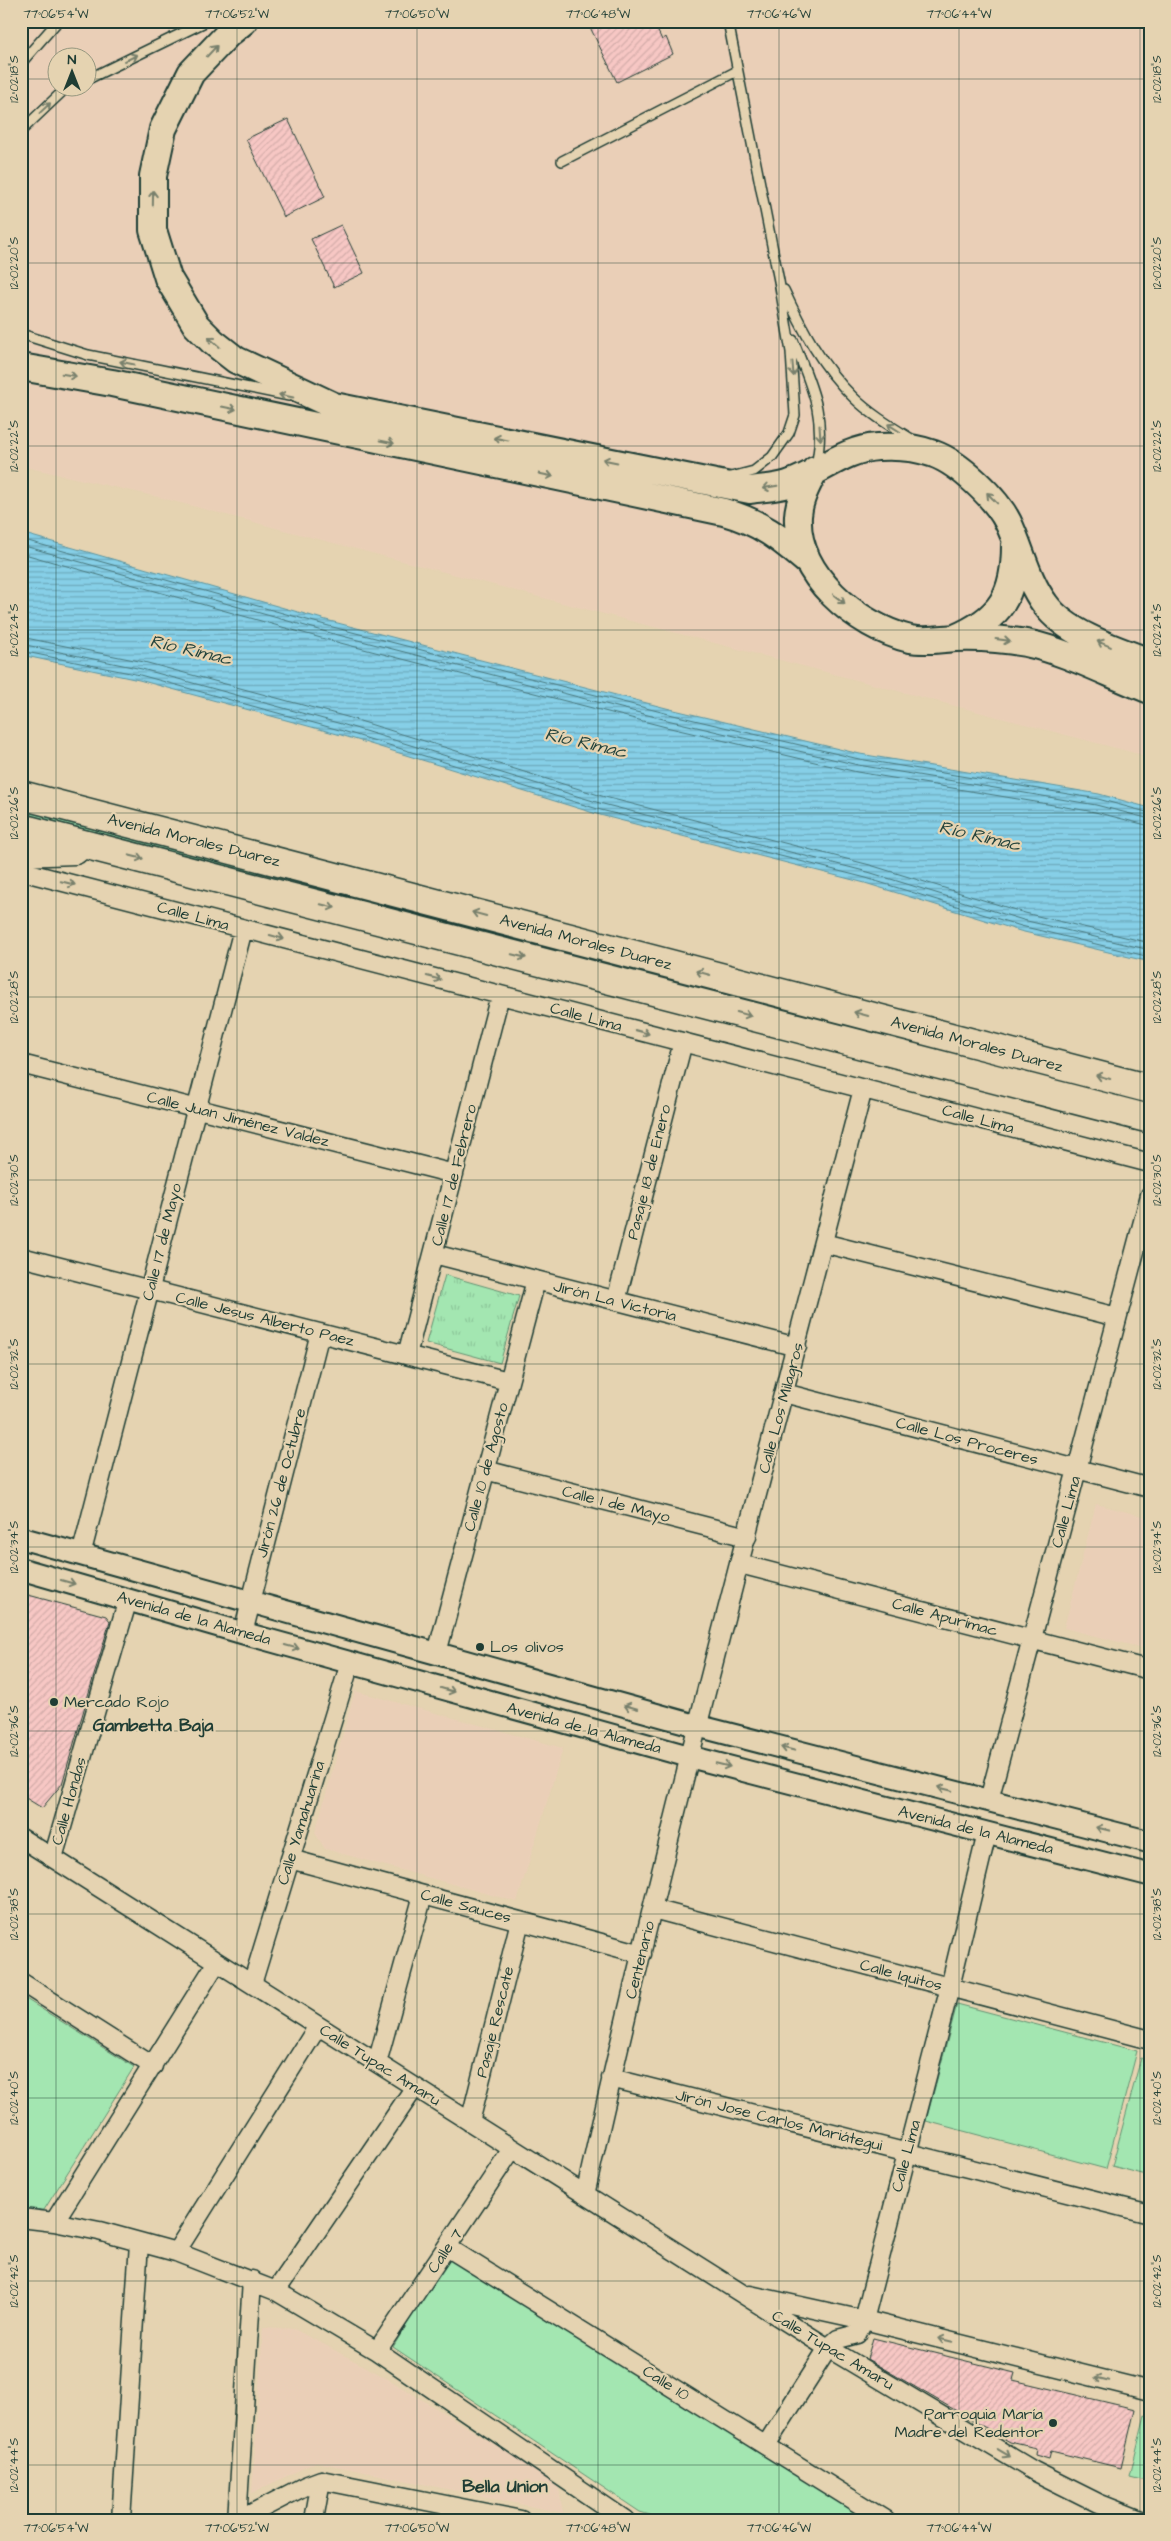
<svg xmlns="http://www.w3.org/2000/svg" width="1171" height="2541" font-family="'Architects Daughter',sans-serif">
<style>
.built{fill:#eacfb7;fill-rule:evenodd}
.grass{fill:url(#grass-tufts);stroke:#619272}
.green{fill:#a3e6b1;stroke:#619272}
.water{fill:url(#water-rules);stroke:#5d959f}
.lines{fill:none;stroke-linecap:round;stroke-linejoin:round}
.shore{stroke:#48777c;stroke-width:1}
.building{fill:url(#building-hatch);stroke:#1f3d34}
.service-casing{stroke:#1f3d34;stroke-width:12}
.minor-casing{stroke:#1f3d34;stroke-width:21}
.tertiary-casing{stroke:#1f3d34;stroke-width:25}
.primary-casing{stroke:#1f3d34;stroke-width:30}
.trunk-casing{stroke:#1f3d34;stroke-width:31}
.service{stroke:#e5d3b1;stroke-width:9}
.minor{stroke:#e5d3b1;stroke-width:18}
.tertiary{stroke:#e5d3b1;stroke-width:21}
.primary{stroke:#e5d3b1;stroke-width:26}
.trunk{stroke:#e5d3b1;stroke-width:28}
.oneway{stroke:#78806c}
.ticks{fill:none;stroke:#1f3d34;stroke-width:1;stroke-opacity:0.45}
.poi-dot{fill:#1f3d34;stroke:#e5d3b1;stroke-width:2}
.labels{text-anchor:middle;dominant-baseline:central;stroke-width:4.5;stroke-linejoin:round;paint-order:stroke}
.street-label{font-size:16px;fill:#1f3d34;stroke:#e5d3b1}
.poi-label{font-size:16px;fill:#1f3d34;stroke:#e5d3b1;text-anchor:start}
.water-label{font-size:18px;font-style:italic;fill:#24443d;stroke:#e5d3b1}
.neighbourhood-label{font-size:18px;font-weight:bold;fill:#1f3d34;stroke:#e5d3b1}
.neatline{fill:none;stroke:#1f3d34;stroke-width:2}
.ticks-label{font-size:12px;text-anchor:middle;fill:#1f3d34}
</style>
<defs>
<pattern id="grass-tufts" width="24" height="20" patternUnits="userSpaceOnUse" patternTransform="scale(1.25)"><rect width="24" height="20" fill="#a3e6b1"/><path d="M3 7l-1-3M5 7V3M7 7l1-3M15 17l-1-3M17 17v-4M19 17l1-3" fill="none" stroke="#8cc699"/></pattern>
<pattern id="water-rules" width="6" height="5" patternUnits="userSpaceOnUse" patternTransform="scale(1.25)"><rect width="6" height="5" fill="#86cfe7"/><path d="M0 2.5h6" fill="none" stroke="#6da9bc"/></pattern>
<pattern id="building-hatch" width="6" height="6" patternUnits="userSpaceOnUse" patternTransform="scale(1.25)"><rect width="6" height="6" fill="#f7c7c4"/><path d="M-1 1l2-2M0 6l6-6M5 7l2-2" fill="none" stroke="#d3aca9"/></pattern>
</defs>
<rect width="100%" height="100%" fill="#e5d3b1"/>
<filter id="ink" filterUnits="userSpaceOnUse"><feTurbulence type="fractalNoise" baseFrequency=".02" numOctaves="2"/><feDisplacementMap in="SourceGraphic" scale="10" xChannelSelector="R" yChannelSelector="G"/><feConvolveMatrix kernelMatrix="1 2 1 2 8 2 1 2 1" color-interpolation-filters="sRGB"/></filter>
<g filter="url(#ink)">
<path class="built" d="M21 21H1150V757L154 496 21 466ZM58 58H88V88H58Z
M1096 1504 1150 1518V1650L1064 1628Z
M355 1691 563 1748 517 1902 325 1849 315 1833Z
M263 2327 294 2329 327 2346 388 2379 558 2483 563 2513 316 2462 252 2493Z"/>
<path class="grass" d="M21 804 1150 1098V1112L21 820Z
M445 1275 519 1296 500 1363 426 1343Z"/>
<path class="green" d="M21 1996 134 2067 44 2210 21 2208Z
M957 2004 1137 2051 1106 2169 926 2121Z
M1141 2058 1150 2060V2176L1112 2166Z
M447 2258 868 2520H666L640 2512 393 2347Z
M1145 2415 1150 2417V2481L1130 2476Z"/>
<path class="water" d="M21 533 326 620 670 709 860 754 1099 794 1150 808V962L1020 931 865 883 600 815 341 735 139 680 21 655Z"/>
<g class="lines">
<path class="shore" d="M21 539 325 625 669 714 859 759 1098 799 1150 813
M21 545 323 631 667 720 858 765 1096 805 1150 819
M21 553 321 638 666 727 857 772 1095 812 1150 826
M21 637 144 662 347 717 605 797 870 865 1025 913 1150 943
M21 644 142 669 345 725 603 804 868 872 1023 920 1150 950
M21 651 140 675 343 731 601 810 866 878 1021 926 1150 957"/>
</g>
<path class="building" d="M587 21H653L662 40 666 37 673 54 617 82Z
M288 119 325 197 284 217 246 139Z
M341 225 364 273 334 287 311 239Z
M21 1593 106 1616 110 1621 62 1784 42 1808 21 1795Z
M873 2338 1015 2373 1013 2380 1135 2409 1121 2468 1051 2451 1049 2459 1035 2455 1036 2448 1010 2442 867 2359Z"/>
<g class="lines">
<defs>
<path id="service" d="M728 21 779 281 791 352 795 415 789 433 772 457 754 471 731 477
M21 63 58 21
M88 79 207 21
M21 131 64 90 70 88
M562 161 737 71
M784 290C802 329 822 367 853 397 870 414 892 427 913 440
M21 334 88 355 289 396
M793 340C811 386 827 415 816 466"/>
<path id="minor" d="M21 871 1150 1163
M21 1064 454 1174
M823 1243 1117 1317
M434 1254 797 1347
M21 1257 508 1381
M616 1301 683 1042
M407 1355 500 995
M784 1393 1150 1488
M485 1470 747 1537
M81 1555 243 929
M740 1564 1150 1670
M243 1633 320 1333
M437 1653 536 1280
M989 1800 1150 1195
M21 1838 828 2348 1034 2471 1098 2503 1141 2520
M53 1858 128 1599
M290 1859 642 1954
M653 1909 1150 2040
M21 1982 153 2066
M252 1984 350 1663
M377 2063 423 1895
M611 2078 1150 2214
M470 2122 520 1921
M585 2195C668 1824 767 1457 863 1089
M21 2218 54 2222 99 2231 176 2252 276 2291 377 2351 625 2520
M54 2222 217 1962
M447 2247 885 2520
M176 2252 318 2026
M276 2291 415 2087
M750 2295 864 2320 1150 2391
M377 2351 512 2149
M766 2445 828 2348 838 2339 857 2334 864 2320 950 1987 987 1833
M121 2520 139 2243
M237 2520 252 2280
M239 2520 305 2486 321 2480 521 2520
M314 2520 321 2480"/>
<path id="tertiary" d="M21 1538 698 1726 1150 1842
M21 1569 243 1633 691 1757 1150 1875"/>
<path id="primary" d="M244 21 228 34 191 73 163 129 153 176V230L168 278 196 325 213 342 236 360 334 406 750 490C762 488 776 488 788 484 819 474 843 449 878 447 896 446 916 447 934 454 959 463 996 498 1008 522 1021 549 1027 580 1045 604 1066 634 1117 650 1150 662
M21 367 112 383 724 512C760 522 780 538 808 562
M815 470C807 485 799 500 798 516 795 575 857 626 910 639 925 642 940 639 955 638 979 637 1003 639 1026 643 1069 652 1110 675 1150 690
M955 638C1001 618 1015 595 1015 545"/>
<path id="trunk" d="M21 795 1150 1089
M21 828 1150 1119
M21 852 75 850"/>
</defs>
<use href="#service" class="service-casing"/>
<use href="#minor" class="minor-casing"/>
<use href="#tertiary" class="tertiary-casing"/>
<use href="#primary" class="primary-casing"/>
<use href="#trunk" class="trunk-casing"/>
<use href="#service" class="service"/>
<use href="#minor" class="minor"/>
<use href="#tertiary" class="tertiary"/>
<use href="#primary" class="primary"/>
<use href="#trunk" class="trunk"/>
</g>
<defs><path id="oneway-shaft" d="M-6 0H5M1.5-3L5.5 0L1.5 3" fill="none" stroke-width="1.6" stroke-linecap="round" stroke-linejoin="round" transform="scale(1.25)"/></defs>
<g class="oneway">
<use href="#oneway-shaft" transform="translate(212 51) rotate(-47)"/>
<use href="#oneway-shaft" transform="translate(131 58) rotate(-26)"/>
<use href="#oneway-shaft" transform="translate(45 108) rotate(-43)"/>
<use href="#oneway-shaft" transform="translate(153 198) rotate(-89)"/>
<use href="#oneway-shaft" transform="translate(214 342) rotate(-139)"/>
<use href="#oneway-shaft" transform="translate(127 363) rotate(-168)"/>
<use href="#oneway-shaft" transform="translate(793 369) rotate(85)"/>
<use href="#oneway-shaft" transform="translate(69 375) rotate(10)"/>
<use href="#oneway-shaft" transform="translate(286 396) rotate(-168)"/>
<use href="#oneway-shaft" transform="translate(229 408) rotate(12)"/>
<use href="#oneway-shaft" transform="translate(894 428) rotate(-148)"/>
<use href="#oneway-shaft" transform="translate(820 433) rotate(86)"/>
<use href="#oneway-shaft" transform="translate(501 439) rotate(-169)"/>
<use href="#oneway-shaft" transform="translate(387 442) rotate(12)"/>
<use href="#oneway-shaft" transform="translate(610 461) rotate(-169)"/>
<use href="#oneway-shaft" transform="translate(546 475) rotate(12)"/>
<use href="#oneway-shaft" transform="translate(770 487) rotate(171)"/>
<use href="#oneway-shaft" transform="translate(992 498) rotate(-134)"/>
<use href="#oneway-shaft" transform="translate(839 599) rotate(38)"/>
<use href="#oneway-shaft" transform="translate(1003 640) rotate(7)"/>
<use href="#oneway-shaft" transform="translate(1104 644) rotate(-157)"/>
<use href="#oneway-shaft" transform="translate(136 857) rotate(14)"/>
<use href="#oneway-shaft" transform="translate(68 883) rotate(14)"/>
<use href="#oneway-shaft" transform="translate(328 906) rotate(14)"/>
<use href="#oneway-shaft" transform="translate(479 914) rotate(-165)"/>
<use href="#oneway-shaft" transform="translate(277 937) rotate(15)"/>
<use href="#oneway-shaft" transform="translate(519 956) rotate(14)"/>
<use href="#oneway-shaft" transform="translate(703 973) rotate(-165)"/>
<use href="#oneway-shaft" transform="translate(434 978) rotate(15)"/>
<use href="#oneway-shaft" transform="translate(744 1014) rotate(15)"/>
<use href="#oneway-shaft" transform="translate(861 1014) rotate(-165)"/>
<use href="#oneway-shaft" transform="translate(642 1032) rotate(15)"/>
<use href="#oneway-shaft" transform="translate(1103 1077) rotate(-165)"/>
<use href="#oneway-shaft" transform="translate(68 1582) rotate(16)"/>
<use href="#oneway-shaft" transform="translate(292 1647) rotate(15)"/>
<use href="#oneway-shaft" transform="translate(448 1690) rotate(16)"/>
<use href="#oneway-shaft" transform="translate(631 1707) rotate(-164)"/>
<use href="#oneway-shaft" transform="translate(788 1749) rotate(-166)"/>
<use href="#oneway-shaft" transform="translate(723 1765) rotate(14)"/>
<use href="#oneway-shaft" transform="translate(945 1789) rotate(-166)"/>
<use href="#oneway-shaft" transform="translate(1103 1829) rotate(-166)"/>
<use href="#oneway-shaft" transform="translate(945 2340) rotate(-166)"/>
<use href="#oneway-shaft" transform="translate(1102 2379) rotate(-166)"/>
<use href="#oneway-shaft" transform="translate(1004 2453) rotate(31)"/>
</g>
</g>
<path class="ticks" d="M56 21V2520M237 21V2520M417 21V2520M598 21V2520M779 21V2520M959 21V2520M1140 21V2520M21 79H58M88 79H1150M21 263H1150M21 446H1150M21 630H1150M21 813H1150M21 997H1150M21 1180H1150M21 1364H1150M21 1547H1150M21 1731H1150M21 1914H1150M21 2098H1150M21 2281H1150M21 2465H1150"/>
<g class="poi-dot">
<circle cx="480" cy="1647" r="5"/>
<circle cx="54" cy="1702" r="5"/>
<circle cx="1053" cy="2423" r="5"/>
</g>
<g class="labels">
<g class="street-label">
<text transform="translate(194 840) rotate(14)">Avenida Morales Duarez</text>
<text transform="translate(193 916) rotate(15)">Calle Lima</text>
<text transform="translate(586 942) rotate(15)">Avenida Morales Duarez</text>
<text transform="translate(586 1017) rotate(15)">Calle Lima</text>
<text transform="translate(977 1044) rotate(15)">Avenida Morales Duarez</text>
<text transform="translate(238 1119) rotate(14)">Calle Juan Jiménez Valdez</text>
<text transform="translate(978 1119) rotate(15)">Calle Lima</text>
<text transform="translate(649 1172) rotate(-76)">Pasaje 18 de Enero</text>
<text transform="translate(454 1175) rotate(-76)">Calle 17 de Febrero</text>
<text transform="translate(162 1242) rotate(-76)">Calle 17 de Mayo</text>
<text transform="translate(615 1301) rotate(14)">Jirón La Victoria</text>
<text transform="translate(265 1319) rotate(14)">Calle Jesus Alberto Paez</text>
<text transform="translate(781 1408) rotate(-75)">Calle Los Milagros</text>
<text transform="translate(967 1441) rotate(15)">Calle Los Proceres</text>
<text transform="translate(486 1467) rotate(-75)">Calle 10 de Agosto</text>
<text transform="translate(281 1483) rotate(-75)">Jirón 26 de Octubre</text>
<text transform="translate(616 1504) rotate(14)">Calle 1 de Mayo</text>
<text transform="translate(1066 1512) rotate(-75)">Calle Lima</text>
<text transform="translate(945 1617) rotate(15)">Calle Apurímac</text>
<text transform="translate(194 1618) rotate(16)">Avenida de la Alameda</text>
<text transform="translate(584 1728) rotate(15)">Avenida de la Alameda</text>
<text transform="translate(69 1801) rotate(-74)">Calle Hondas</text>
<text transform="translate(301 1823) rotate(-73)">Calle Yamahuarina</text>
<text transform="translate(976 1830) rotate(14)">Avenida de la Alameda</text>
<text transform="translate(466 1906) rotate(15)">Calle Sauces</text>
<text transform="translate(640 1960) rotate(-76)">Centenario</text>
<text transform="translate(901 1975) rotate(15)">Calle Iquitos</text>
<text transform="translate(495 2022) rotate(-76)">Pasaje Rescate</text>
<text transform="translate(380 2065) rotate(32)">Calle Tupac Amaru</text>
<text transform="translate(779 2120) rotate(14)">Jirón Jose Carlos Mariátegui</text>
<text transform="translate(906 2156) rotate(-75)">Calle Lima</text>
<text transform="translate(445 2251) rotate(-56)">Calle 7</text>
<text transform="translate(833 2350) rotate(31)">Calle Tupac Amaru</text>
<text transform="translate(666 2383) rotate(32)">Calle 10</text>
</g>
<g class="poi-label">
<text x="490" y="1647">Los olivos</text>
<text x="64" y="1702">Mercado Rojo</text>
<text x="1043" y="2414" text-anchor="end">Parroquia María<tspan x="1043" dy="18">Madre del Redentor</tspan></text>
</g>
<g class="water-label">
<text transform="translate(191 650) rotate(13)">Río Rímac</text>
<text transform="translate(586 743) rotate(13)">Río Rímac</text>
<text transform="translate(980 836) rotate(13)">Río Rímac</text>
</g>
<g class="neighbourhood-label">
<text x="153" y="1725">Gambetta Baja</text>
<text x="505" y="2486">Bella Union</text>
</g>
</g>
<rect width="1171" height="2541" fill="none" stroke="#e5d3b1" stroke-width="55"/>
<g transform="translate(72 72)"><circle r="24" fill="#e5d3b1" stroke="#96977f"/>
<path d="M0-4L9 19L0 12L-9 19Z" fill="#1f3d34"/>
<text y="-8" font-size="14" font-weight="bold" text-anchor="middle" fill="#1f3d34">N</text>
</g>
<rect x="28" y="28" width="1116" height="2486" class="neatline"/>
<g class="ticks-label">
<text x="56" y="18">77°06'54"W</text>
<text x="237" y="18">77°06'52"W</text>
<text x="417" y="18">77°06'50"W</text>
<text x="598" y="18">77°06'48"W</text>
<text x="779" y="18">77°06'46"W</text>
<text x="959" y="18">77°06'44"W</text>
<text transform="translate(14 79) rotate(-90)" y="4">12°02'18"S</text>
<text transform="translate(1157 79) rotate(-90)" y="4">12°02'18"S</text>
<text transform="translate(14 263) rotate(-90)" y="4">12°02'20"S</text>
<text transform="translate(1157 263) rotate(-90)" y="4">12°02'20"S</text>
<text transform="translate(14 446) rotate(-90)" y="4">12°02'22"S</text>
<text transform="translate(1157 446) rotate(-90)" y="4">12°02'22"S</text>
<text transform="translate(14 630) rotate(-90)" y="4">12°02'24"S</text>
<text transform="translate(1157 630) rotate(-90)" y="4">12°02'24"S</text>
<text transform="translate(14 813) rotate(-90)" y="4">12°02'26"S</text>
<text transform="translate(1157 813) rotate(-90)" y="4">12°02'26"S</text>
<text transform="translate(14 997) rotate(-90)" y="4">12°02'28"S</text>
<text transform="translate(1157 997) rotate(-90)" y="4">12°02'28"S</text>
<text transform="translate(14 1180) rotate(-90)" y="4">12°02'30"S</text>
<text transform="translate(1157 1180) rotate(-90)" y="4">12°02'30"S</text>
<text transform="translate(14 1364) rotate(-90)" y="4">12°02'32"S</text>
<text transform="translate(1157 1364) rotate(-90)" y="4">12°02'32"S</text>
<text transform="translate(14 1547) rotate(-90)" y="4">12°02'34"S</text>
<text transform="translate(1157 1547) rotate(-90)" y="4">12°02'34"S</text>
<text transform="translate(14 1731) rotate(-90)" y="4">12°02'36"S</text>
<text transform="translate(1157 1731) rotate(-90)" y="4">12°02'36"S</text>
<text transform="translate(14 1914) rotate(-90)" y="4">12°02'38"S</text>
<text transform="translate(1157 1914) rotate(-90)" y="4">12°02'38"S</text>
<text transform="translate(14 2098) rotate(-90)" y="4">12°02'40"S</text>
<text transform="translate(1157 2098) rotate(-90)" y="4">12°02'40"S</text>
<text transform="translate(14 2281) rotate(-90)" y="4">12°02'42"S</text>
<text transform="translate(1157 2281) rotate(-90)" y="4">12°02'42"S</text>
<text transform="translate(14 2465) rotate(-90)" y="4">12°02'44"S</text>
<text transform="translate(1157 2465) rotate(-90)" y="4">12°02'44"S</text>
<text x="56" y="2532">77°06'54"W</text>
<text x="237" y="2532">77°06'52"W</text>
<text x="417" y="2532">77°06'50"W</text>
<text x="598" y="2532">77°06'48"W</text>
<text x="779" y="2532">77°06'46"W</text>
<text x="959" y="2532">77°06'44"W</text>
</g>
</svg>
